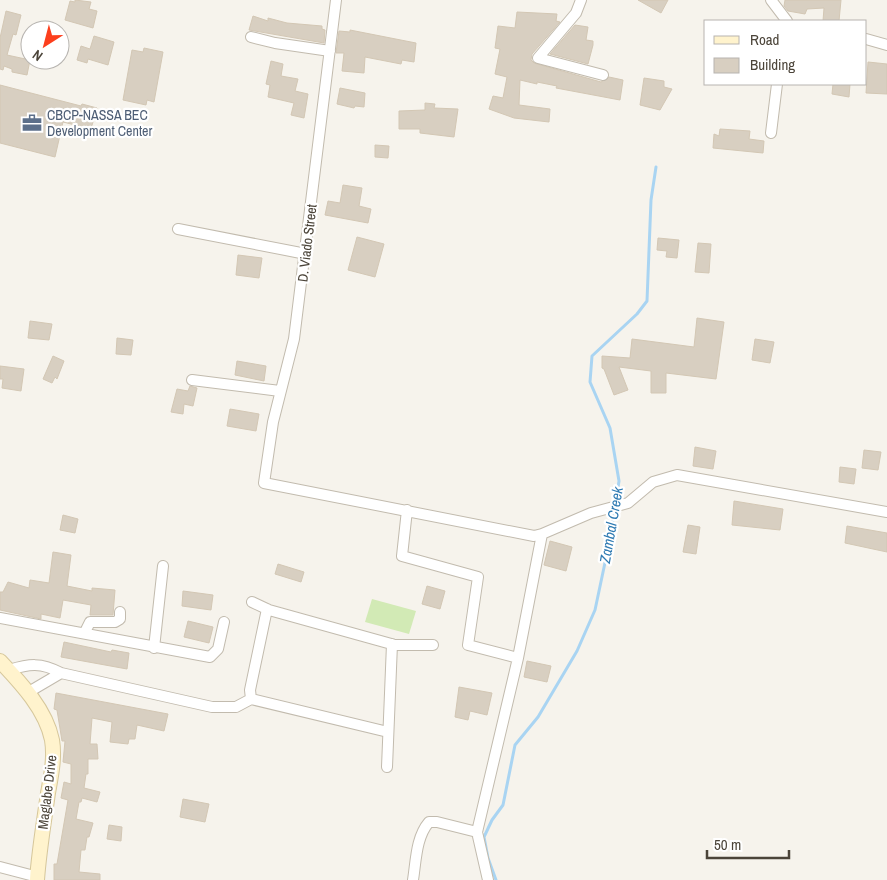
<svg xmlns="http://www.w3.org/2000/svg" width="887" height="880" font-family="'Archivo Narrow',sans-serif">
<style>
.green{fill:#d2eab5}
.lines{fill:none;stroke-linecap:round;stroke-linejoin:round}
.stream{stroke:#a9d4f2;stroke-width:3}
.building{fill:#d8cfc1;stroke:#d3c7b4}
.street-casing{stroke:#c2bbae;stroke-width:12}
.secondary-casing{stroke:#d6c79b;stroke-width:16}
.street{stroke:#fff;stroke-width:10}
.secondary{stroke:#fff3cd;stroke-width:14}
.labels{text-anchor:middle;dominant-baseline:central;stroke-width:4.5;stroke-linejoin:round;paint-order:stroke}
.service-label{font-size:14px;fill:#4e5e75;stroke:#fff;text-anchor:start}
.street-label{font-size:14px;fill:#4b4439;stroke:#fff}
.water-label{font-size:15px;font-style:italic;fill:#2e7ab2;stroke:#fff}
</style>
<rect width="100%" height="100%" fill="#f6f3ec"/>
<path class="green" d="M372 599 416 611 409 634 365 622Z"/>
<g class="lines">
<path class="stream" d="M496 880 488 858 484 837 492 820 503 805 515 745 538 717 577 651 595 610 610 539 619 481 610 428 590 382 592 356 637 314 647 301 651 200 656 167"/>
</g>
<path class="building" d="M75 0 91 2 89 9 97 11 93 28 65 20 70 1 75 2Z
M638 0H668L661 13Z
M785 0H841L839 21H823L824 8 807 9 805 14 788 11 784 6Z
M6 11 21 15 16 35 13 34 7 55 30 60 27 75 12 72V69L4 66 3 70 0 69V38Z
M517 12 557 14 556 21 560 22 532 54 531 60 534 63 601 82 609 77 623 80 620 100 556 88 557 86 537 82V84L520 80 519 105 550 109 549 122 514 118 489 109 493 96 503 98 507 77 495 74 500 49 495 48 498 26 515 28Z
M253 16 268 21V18L287 23 322 26V29L325 30 324 43 249 30Z
M575 25 588 27 586 40 593 41V45L588 64 550 54Z
M350 30 416 43 414 62 402 60 401 64 365 57 364 73 342 71 344 53H336L339 31 350 32Z
M94 36 114 42 108 65 88 59 87 63 77 60 81 46 90 49Z
M144 48 163 52 154 102 147 100 146 105 123 100 132 50 143 52Z
M271 61 283 64 281 76 298 79 295 91 308 94 304 118 291 115 294 103 268 97 270 85 266 84Z
M868 62 887 64V94L866 93Z
M644 78 664 81V87L672 89 660 110 640 105Z
M833 84H850L849 97 832 94Z
M0 85 81 106 82 104 97 108 91 129 63 122 55 157 0 143Z
M340 88 365 93 364 107 355 106 354 108 337 104Z
M425 103 435 104 434 108 458 109 454 137 420 133V129H399V111L425 110Z
M720 129 750 131 749 139 764 141 763 153 713 148 714 134 719 136Z
M375 145 389 146 388 158 375 157Z
M343 185 362 188 359 206 371 209 368 223 325 215 328 201 340 203Z
M357 237 384 244 375 277 348 270Z
M658 238 679 240 677 258 666 257 667 251 657 250Z
M698 243 711 244 709 273 695 272Z
M238 255 262 258 259 278 236 275Z
M697 318 724 322 716 379 666 373V393H651V371L619 367 628 390 614 395 604 369 602 368V356L630 358 632 339 694 347Z
M30 321 52 324 49 340 28 338Z
M117 338 133 340 131 355 116 354Z
M755 339 774 342 770 363 752 360Z
M53 356 64 361 57 379 55 377 52 383 43 379Z
M237 361 266 366 264 381 235 375Z
M0 366 24 369 21 391 2 388 3 379H0Z
M190 386 197 388 193 406 184 404 183 414 171 412 177 389 188 391Z
M230 409 259 414 256 431 227 426Z
M695 447 716 451 713 469 693 466Z
M864 450 881 452 878 470 862 468Z
M840 467 856 469 854 484 839 482Z
M734 501 783 509 780 530 732 525Z
M63 515 78 519 75 533 60 530Z
M688 525 700 527 696 554 683 552Z
M847 526 887 533V552L845 543Z
M550 541 572 547 566 571 544 565Z
M53 552 71 555 67 586 92 591V588L115 590 113 615H90L91 605 63 600 60 618 41 614V619L0 610V592H3L8 582 29 588 30 580 49 583Z
M278 564 304 572 301 582 275 574Z
M427 586 445 591 440 609 422 604Z
M183 591 213 595 211 610 182 606Z
M188 621 213 627 209 643 184 637Z
M64 642 111 652 112 650 129 653 127 669 61 657Z
M527 661 551 666 547 682 524 677Z
M459 687 492 693 487 715 470 711 468 720 455 717Z
M56 693 168 714 164 731 137 725 135 739H129L128 744 110 742 112 722 92 718 90 744H97L98 759H88V774H86L84 788 100 792 97 802 82 798 81 802H79L76 819 93 823 89 837H87L85 850H81L79 872 100 874V880H54V864H57L68 800 61 798 64 782 71 784V764L63 762 65 741H62L57 710 54 709Z
M183 799 209 804 205 822 180 817Z
M109 825 122 827 121 841 107 839Z"/>
<g class="lines">
<defs>
<path id="street" d="M336 0 294 339 273 422 264 483 534 536 542 534 591 513 628 503 653 482 677 475 887 512
M581 0 576 13 538 58 603 75
M771 0 787 21
M251 37 275 43 330 51
M866 39 887 45
M771 133 777 84
M178 229 306 254
M192 380 280 391
M407 510 402 556 478 577 468 645 518 658 477 832
M252 602 269 610 395 645H433
M0 618 210 657 218 649 224 622
M85 632 90 622H115L120 619V612
M154 648 163 566
M518 658 542 534
M9 670C29 664 41 662 61 673L212 707H236L251 699 388 732
M27 693 61 673
M251 699 250 690 267 609
M387 767 392 644
M0 867 38 877
M413 880C416 861 416 837 429 822H437L477 832 488 880"/>
<path id="secondary" d="M0 661C21 683 46 710 52 740 55 758 51 776 48 793 44 822 39 851 37 880"/>
</defs>
<use href="#street" class="street-casing"/>
<use href="#secondary" class="secondary-casing"/>
<use href="#street" class="street"/>
<use href="#secondary" class="secondary"/>
</g>
<defs>
<symbol id="office-bare" viewBox="-9 -9 18 18"><path d="M-6-3h4V-5.5h4V-3h4V5H-6ZM-1-4.5V-3h2v-1.5ZM-6 0V1H6V0Z" fill="#5c6f8a" stroke="#fff" stroke-width="2.5" paint-order="stroke"/></symbol>
</defs>
<g fill-rule="evenodd">
<use href="#office-bare" x="18" y="109" width="28" height="28"/>
</g>
<g class="labels">
<g class="service-label">
<text x="47" y="115">CBCP-NASSA BEC<tspan x="47" dy="16">Development Center</tspan></text>
</g>
<g class="street-label">
<text transform="translate(307 243) rotate(-83)">D. Viado Street</text>
<text transform="translate(47 792) rotate(-83)">Maglabe Drive</text>
</g>
<g class="water-label">
<text transform="translate(611 525) rotate(-80)">Zambal Creek</text>
</g>
</g>
<rect x="704" y="20" width="162" height="65" fill="#ffffff" stroke="#b7b4b0"/>
<rect x="714" y="36" width="25" height="8" fill="#fff3cd" stroke="#b7b4b0"/>
<text x="750" y="45" font-size="15" fill="#4b4439">Road</text>
<rect x="714" y="58" width="25" height="15" fill="#d8cfc1" stroke="#b7b4b0"/>
<text x="750" y="70" font-size="15" fill="#4b4439">Building</text>
<g transform="translate(45 45) rotate(216)"><circle r="24" fill="#ffffff" stroke="#b7b4b0"/>
<path d="M0-4L9 19L0 12L-9 19Z" fill="#fc3f1d"/>
<text y="-8" font-size="14" font-weight="bold" text-anchor="middle" fill="#4b4439">N</text>
</g>
<path d="M707 850v8h82v-8" fill="none" stroke="#4b4439" stroke-width="2.5"/>
<text x="714" y="850" font-size="15" fill="#4b4439" stroke="#ffffff" stroke-width="4" paint-order="stroke">50 m</text>
</svg>
